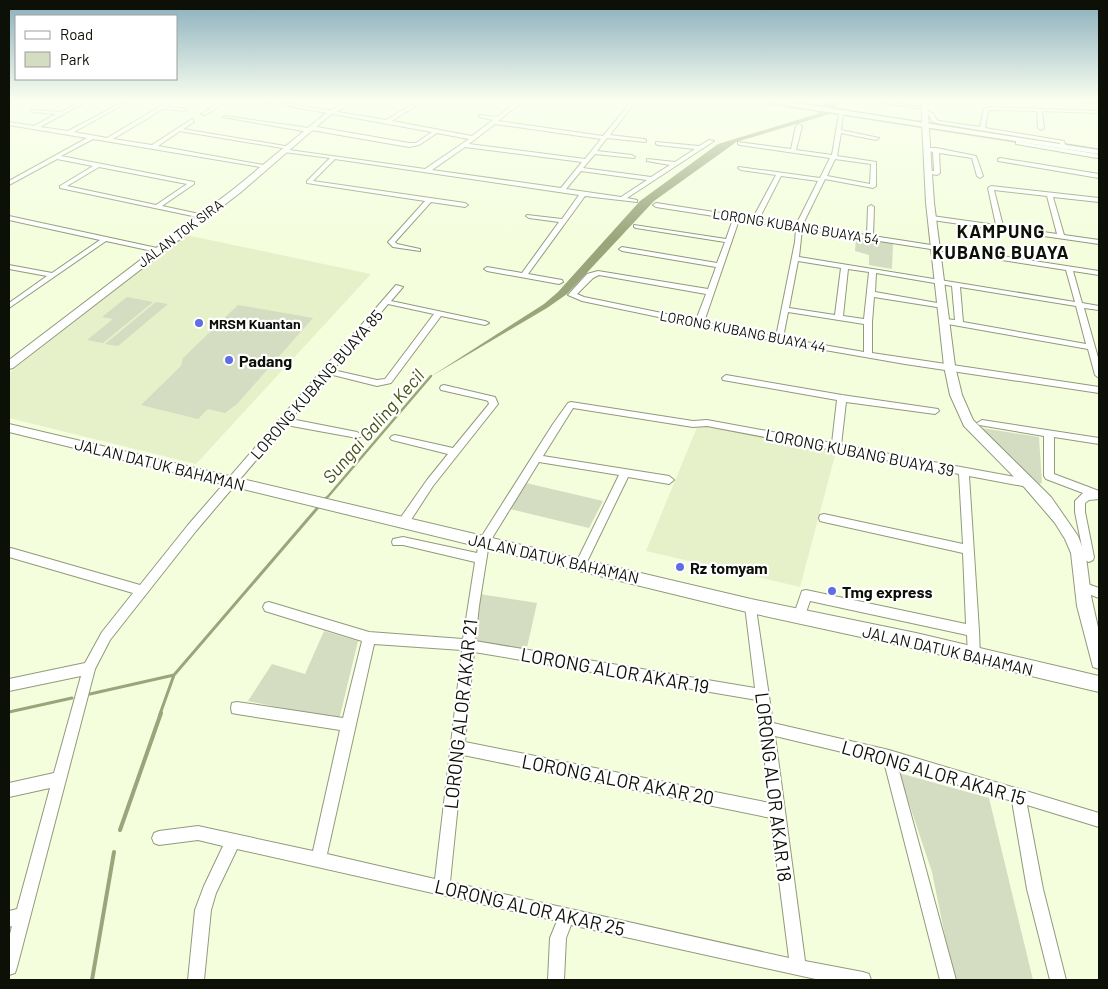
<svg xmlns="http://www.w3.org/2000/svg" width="1108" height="989" font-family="Barlow,sans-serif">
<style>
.built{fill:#e6f0c9}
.green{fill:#d4dcc1}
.water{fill:#9aa57b}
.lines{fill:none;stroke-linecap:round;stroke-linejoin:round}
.stream-far2{stroke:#9aa57b;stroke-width:2.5}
.stream-far1{stroke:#9aa57b;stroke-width:3}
.stream{stroke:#9aa57b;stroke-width:4}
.street-casing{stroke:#919a7c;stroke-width:2}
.secondary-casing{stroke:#919a7c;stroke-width:2}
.primary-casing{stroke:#919a7c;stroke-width:3}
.street{fill:#fff;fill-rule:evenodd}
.secondary{fill:#fff;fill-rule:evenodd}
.primary{fill:#fff;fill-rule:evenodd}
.poi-dot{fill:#606de5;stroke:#fff;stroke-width:2}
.labels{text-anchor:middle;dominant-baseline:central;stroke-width:4.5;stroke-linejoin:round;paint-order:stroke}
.far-street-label{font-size:14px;fill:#0d1006;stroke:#fff}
.far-poi-label{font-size:14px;font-weight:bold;fill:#0d1006;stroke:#fff;text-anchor:start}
.poi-label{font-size:16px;font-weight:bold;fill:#0d1006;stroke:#fff;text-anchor:start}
.street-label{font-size:16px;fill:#0d1006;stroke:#fff}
.far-district-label{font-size:18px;font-weight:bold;letter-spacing:1px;fill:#0d1006;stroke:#fff}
.water-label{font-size:18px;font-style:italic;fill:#45520e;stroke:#fff}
.near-street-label{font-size:19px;fill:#0d1006;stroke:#fff}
</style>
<rect width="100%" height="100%" fill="#f4fedd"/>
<path class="built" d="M186 235 371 274 196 464 9 418V373Z
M698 425 837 448 800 587 646 551Z"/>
<path class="green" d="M856 237 893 243 892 269 869 265V255L855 251Z
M127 297 153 302 103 343 87 340 113 319 102 317Z
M156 302 168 304 118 346 105 344Z
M238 305 313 318 237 404 225 413 208 409 198 419 141 405 181 366 183 358Z
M982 428 1039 437 1042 483 1039 484Z
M526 483 603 501 589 528 510 509Z
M479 594 537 603 526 652 473 642Z
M324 631 358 641 339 720 248 701 272 664 305 674Z
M899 773 989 798 1033 980H954L932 872Z"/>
<path class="water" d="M827 101H839L830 114 736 142 728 148 654 201 567 294 547 308 430 377 544 304 558 292 640 201 718 144 817 114Z"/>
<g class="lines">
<path class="stream-far2" d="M325 500 431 376"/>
<path class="stream-far1" d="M324 501 326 498
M90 694 174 675
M9 712 72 698
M160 714 174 675 320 505"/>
<path class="stream" d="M120 830 161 713
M92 980 114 852"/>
<defs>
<path id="street" d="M82 101H87L40 127 68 131 125 101H130L74 132 107 138 169 101H174L167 106 186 109V111L163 109 113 139 152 145 192 119 194 122 183 129 291 147 288 149 180 131 158 146 269 166 266 168 93 139 61 156 194 182V184L162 206 204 215 205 216 202 218 60 188V186L93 166 57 159 9 185V181L87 138 9 125V122L34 126 56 114 32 112 30 110 61 112ZM99 167 187 184 156 205 67 186Z
M222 101H227L205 115 201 114Z
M261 101H272L386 120 418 101H423L392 121 472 136 493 120 479 117V115L497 117 518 101H523L498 121 603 136 632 101H636L610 135 644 139 646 140V142L607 138 597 151 632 155 635 157 634 158 595 154 583 168 651 177 670 165 647 161V159L675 162 695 149 658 145 656 144V142L699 146 709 140 714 141 627 198 637 200V202L585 196 528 274 562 280 563 282 559 284 487 271 484 269 487 267 522 273 559 222 529 218 526 216 527 215 562 219 579 195 335 159 313 181 465 203 468 205 465 207 431 202 395 242 397 244 420 249V251L393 247 388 242 389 241 425 201 307 183V181L330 158 284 152 282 151V149L425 169 469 139 437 133 419 145 409 147 311 130 309 132 223 117 225 116 309 128 311 126 409 143H416L432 132ZM495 124 601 139 585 159 469 144ZM465 147 582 162 561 188 432 170ZM581 171 647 180 621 197 566 189Z
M585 101H590L585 106H581Z
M871 101H883L926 108 924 109Z
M1079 101H1099V103L1081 102Z
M992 107 1099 111V113L1042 111 1044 128 1041 130 1038 128 1037 111 988 110 985 128 1064 141 1066 147 1063 149 1060 147V143L936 123 932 121 929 115 922 112 924 111 933 113 936 119 939 121 980 127 984 109Z
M841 113 843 114 841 130 879 138 876 140 841 133 837 156 876 162V186L873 188 825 179 802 226 867 235 868 207 871 205 874 207 873 236 1099 271V275L1073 271 1082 303 1099 306V310L1084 308 1099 361V378L1095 375 1088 349 942 323 941 321 945 319 955 320 952 286 876 273 875 292 943 304 947 306 943 308 874 297 872 322V353L1099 387V393L905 364 779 342 582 301 568 295 587 274 598 271 708 289 716 267 622 251 619 249 622 247 717 263 725 242 636 228 634 227V225L726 239 733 219 656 207 653 205 656 203 753 218 776 175 741 170 738 168 739 167 820 178 830 158 740 145 738 144V142L791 149 796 126 799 124 802 126 796 150 832 155 839 114ZM835 159 871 164 870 184 827 176ZM781 176 818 181 796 225 759 219ZM739 220 796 228 795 242 776 337 704 322ZM802 229 1066 270 1075 302 799 257ZM798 261 841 268 835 315 789 308ZM848 269 869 272 864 319 843 316ZM599 275 706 294 696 320 584 297 577 294 593 278ZM960 287 1076 306 1086 344 963 322ZM788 312 864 324V352L783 338Z
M1019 138 1022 140 1021 142 1097 154 1099 157 1097 158 1016 144V140Z
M924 148H936L976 156 983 176 980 178 977 176 972 158 939 153 940 173 937 175 926 173V171H934L933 152 924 150Z
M1000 158 1099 174V178L998 161V159Z
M991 186 1099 198V202L1053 197 1064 235 1099 240V244L932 220 929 218 932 216 996 225 988 188ZM994 190 1047 196 1057 234 1003 226Z
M9 216 157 248 160 250 157 252 106 241 9 308V303L47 276 9 269V265L52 273 100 240 9 220Z
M396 285 403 287 391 301 485 321 489 323 485 325 441 316 391 383 377 386 329 374 291 419 357 432 362 435 360 437 357 438 286 425 196 531 110 640 95 669 17 967 15 973 9 975V938L12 926 9 927V911L17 909 50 788 9 797V783L54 773 81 676 9 691V679L85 663 102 632 133 593 9 557V549L11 548 140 585 188 525ZM388 304 434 314 385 379 377 380 333 370Z
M726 375 842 395 938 409 939 411 935 414 846 402 841 445 1031 480 1033 483 1031 486 1028 487 969 476 979 631 980 656 978 660 974 662 970 660 968 656 967 635 810 601 803 621 799 622 795 621 793 617 802 591 806 590 966 624 963 553 824 522 820 521 819 518 820 515 824 514 963 544 959 474 707 426 693 427 573 408 543 456 669 476 674 480 669 484 628 477 584 568 580 570 576 568 575 565 619 475 539 462 489 543 479 606 475 641 755 688 745 606 747 602 751 601 755 602 773 723 889 750 1099 813V827L1027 805 1043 889 1066 980H1050L1027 889 1012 801 898 767 956 980H940L884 762 775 736 805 961 863 972 869 974 871 980H820L571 925 566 938 564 980H548L550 938 557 921 237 849 216 893 211 910 204 980H188L195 910 204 886 223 846 198 840 159 845 154 843 152 838 154 833 159 831 198 826 313 851 340 730 237 714 232 713 231 708 232 703 237 702 343 718 362 641 265 611 263 607 265 603 269 602 369 632 463 639 475 562 403 545H393L392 542 393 539 403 537 477 553 480 539 553 424 568 403 571 402 693 421 707 420 832 443 837 400 723 380 722 378ZM374 644 462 650 435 879 327 854ZM474 652 757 700 770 803 465 742ZM463 755 771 818 789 958 450 882Z
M444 385 495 397 498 404 433 486 407 526H399L398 523 399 520 427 480 448 454 392 440 390 438 392 436 395 435 453 448 489 404 488 401 485 400 441 390 440 388 441 386Z
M982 420 1099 438V444L1054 437V474L1099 491V499L1089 500 1085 503V512L1094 557 1093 560 1089 562 1085 560 1084 557 1075 512V501L1083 493 1046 479 1044 476V436L979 425 977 423Z
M1082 582 1099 588V598L1078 590 1076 587 1078 584Z"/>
<path id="secondary" d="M346 101H354L330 115 241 192 13 368 9 369V360L235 188 326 113Z
M921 101H927L934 203 955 366 962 395 973 420 1051 497 1078 536 1086 557 1091 596 1099 632V669L1093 667 1077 606 1071 553 1065 539 1055 523 1025 488 964 426 950 395 944 366 926 203Z
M9 424 751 599 916 633 1099 676V692L916 649 751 613 9 432Z"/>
<path id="primary" d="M766 101H783L1099 150V154L770 103Z"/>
</defs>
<use href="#street" class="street-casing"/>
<use href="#secondary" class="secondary-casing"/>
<use href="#primary" class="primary-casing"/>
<use href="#street" class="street"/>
<use href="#secondary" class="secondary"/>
<use href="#primary" class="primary"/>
</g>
<linearGradient id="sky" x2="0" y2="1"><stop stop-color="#89aebc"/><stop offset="0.42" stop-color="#fafff0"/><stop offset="1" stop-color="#fafff0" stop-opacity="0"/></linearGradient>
<rect width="1108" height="239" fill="url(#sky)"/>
<g class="poi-dot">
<circle cx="199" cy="323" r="5"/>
<circle cx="229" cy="360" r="5"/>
<circle cx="680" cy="567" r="5"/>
<circle cx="832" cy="591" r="5"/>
</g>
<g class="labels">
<g class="far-street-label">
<text transform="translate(796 226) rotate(9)">LORONG KUBANG BUAYA 54</text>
<text transform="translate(180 233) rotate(-37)">JALAN TOK SIRA</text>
<text transform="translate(743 331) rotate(11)">LORONG KUBANG BUAYA 44</text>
</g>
<g class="far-poi-label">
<text x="209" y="323">MRSM Kuantan</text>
</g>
<g class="poi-label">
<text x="239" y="360">Padang</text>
<text x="690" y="567">Rz tomyam</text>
<text x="842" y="591">Tmg express</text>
</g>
<g class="street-label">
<text transform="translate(316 384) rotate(-49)">LORONG KUBANG BUAYA 85</text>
<text transform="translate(860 452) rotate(11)">LORONG KUBANG BUAYA 39</text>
<text transform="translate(160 464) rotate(14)">JALAN DATUK BAHAMAN</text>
<text transform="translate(554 558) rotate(13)">JALAN DATUK BAHAMAN</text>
<text transform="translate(948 650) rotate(13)">JALAN DATUK BAHAMAN</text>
</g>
<g class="far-district-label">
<text x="1001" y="231">KAMPUNG<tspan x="1001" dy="21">KUBANG BUAYA</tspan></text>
</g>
<g class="water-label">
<text transform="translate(373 426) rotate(-49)">Sungai Galing Kecil</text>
</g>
<g class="near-street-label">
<text transform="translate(615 670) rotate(10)">LORONG ALOR AKAR 19</text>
<text transform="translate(460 714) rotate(-84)">LORONG ALOR AKAR 21</text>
<text transform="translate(934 772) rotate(16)">LORONG ALOR AKAR 15</text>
<text transform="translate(618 779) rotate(11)">LORONG ALOR AKAR 20</text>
<text transform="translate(774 787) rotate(83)">LORONG ALOR AKAR 18</text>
<text transform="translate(530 907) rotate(13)">LORONG ALOR AKAR 25</text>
</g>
</g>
<rect width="1108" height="989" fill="none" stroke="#0d1006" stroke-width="20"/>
<rect x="15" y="15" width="162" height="65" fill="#ffffff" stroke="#9e9f9b"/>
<rect x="25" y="31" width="25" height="8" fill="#ffffff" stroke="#9e9f9b"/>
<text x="60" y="40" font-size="15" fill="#0d1006">Road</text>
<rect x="25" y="52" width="25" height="15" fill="#d4dcc1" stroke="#9e9f9b"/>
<text x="60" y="65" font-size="15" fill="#0d1006">Park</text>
</svg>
